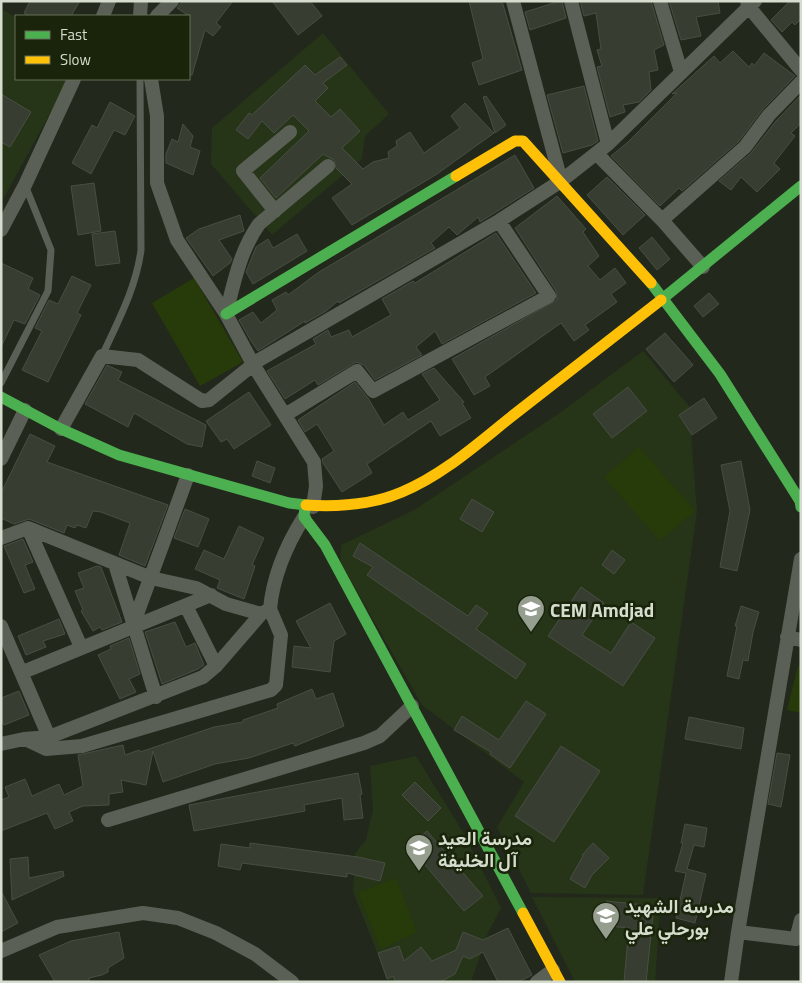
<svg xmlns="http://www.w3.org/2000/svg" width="802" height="983" font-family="'Titillium Web',Vazirmatn,sans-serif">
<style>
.built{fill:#263417}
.grass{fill:#273b0a}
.building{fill:#383d32;stroke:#494e43}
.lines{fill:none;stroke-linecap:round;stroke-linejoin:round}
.lane{stroke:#5b6056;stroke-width:7}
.street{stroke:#5b6056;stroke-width:14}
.fast{stroke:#4caf50;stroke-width:11}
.slow{stroke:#ffc107;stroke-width:11}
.labels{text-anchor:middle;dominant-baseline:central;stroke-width:5;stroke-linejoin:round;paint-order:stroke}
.poi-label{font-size:19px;font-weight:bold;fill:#d5ddce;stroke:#19240b;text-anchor:start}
</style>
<rect width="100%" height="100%" fill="#22281b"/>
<path class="built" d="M1 9 16 17V79H69L1 203Z
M323 33 389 114 365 136 362 159 272 235 211 164 212 128Z
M643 351 689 406 697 511 643 895 531 893 497 827 524 782 422 705 340 562 341 545 414 510 561 412Z
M416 756 463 832 501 908 488 933 471 982H389L353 892 355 853 366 840 373 810 370 766Z
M532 897 661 898 655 982H575Z"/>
<path class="grass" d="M194 278 243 362 200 386 152 303Z
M639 447 695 511 660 541 604 477Z
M798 666 801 667V713L787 710Z
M396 878 417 932 381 949 358 893Z"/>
<path class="building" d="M30 1H80L71 16H30L24 13Z
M183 1H233L216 23 221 27 213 36 205 30 192 75H189V16L177 8Z
M272 1H310L322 16 298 35Z
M469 1H502L522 70 479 85 472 63 483 59Z
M560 1H562L566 18 530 30 525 12Z
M580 1H651L664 45 654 50 658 70 649 72 651 90 639 102 623 105 625 112 610 117 597 67 602 66 597 50 601 49 596 13 584 16Z
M669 1H718L720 13 696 17 701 36 681 40Z
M790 1H801V19L795 25 792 22 782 32 771 20Z
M733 51 749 67 752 63 754 66 764 53 795 76 763 109 739 141 682 191 679 188 660 206 611 156 628 142 677 93 672 94 714 56 720 63Z
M340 57 347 65 323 83 328 88 315 101 331 117 340 109 360 131 342 148 363 169 373 162 389 158 388 152 397 146 396 141 410 132 424 153 460 128 451 116 465 103 494 133 437 174 352 225 332 198 352 184 336 168 334 160 323 154 276 198 260 178 309 131 293 115 274 133 262 121 248 139 236 130 249 113 252 115 305 65 315 75Z
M584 86 598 141 592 145 563 153 547 95Z
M1 94 31 112 10 147 1 142Z
M801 95V123L791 133 795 136 774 163 780 169 757 192 741 177 731 190 719 181 751 153 776 121Z
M486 96 506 125 495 133 483 97Z
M110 102 135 116 125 135 114 130 91 174 72 163 92 125 97 128Z
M183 124 193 136 190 147 200 151 193 175 166 163V154L172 139 178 142Z
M515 155 534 188 480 222 478 217 457 235 449 227 431 243 435 248 339 303 338 301 326 311 305 323V321L258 351 251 341 239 320 253 312 261 323 277 310 272 300 286 292 288 295 319 272Z
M607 177 645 215 623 235 587 195Z
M94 183 101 231 78 235 71 186Z
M557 196 586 229 583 232 599 256 588 266 600 280 615 268 626 283 611 294 617 302 585 325 589 330 574 341 561 323 485 377 490 386 474 395 452 359 557 300 556 291 515 228Z
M240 215 244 231 219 240 232 259 230 263 213 276 186 238 199 229Z
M115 231 120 263 96 266 92 234Z
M496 233 536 293 442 344 435 331 416 347 422 355 375 380 364 365 356 362 318 385 315 380 285 399 267 371 316 344 313 339 328 330 331 337 349 330 352 337 391 315 382 299 413 281 415 283Z
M297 234 307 251 253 284 246 272 256 247 268 239 273 248Z
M652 237 670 259 657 270 639 248Z
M1 263 33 278 28 289 40 295 25 324 14 320 1 347Z
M72 276 91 285 77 313 81 315 48 382 22 370 42 331 35 328 49 300 58 304Z
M709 293 719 304 703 317 694 306Z
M665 333 693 365 674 382 646 349Z
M107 365 122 372 118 380 206 425 202 447 187 444 134 413 128 427 85 404Z
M434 368 464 402 462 403 471 418 440 436 431 421 367 464 372 473 342 492 323 463 322 459 334 451 317 424 305 432 298 420 355 382 368 398 384 425 403 412 408 420 440 400 422 374Z
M628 387 647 411 612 438 593 414Z
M249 392 271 425 234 449 227 439 221 442 206 421Z
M704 398 717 418 692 435 679 415Z
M30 434 55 446 47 462 168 505 145 566 119 555 130 523 101 512 93 511 86 528 77 525 75 528 67 525 64 533 29 519 14 524 1 518V493Z
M257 461 275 468 270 483 252 476Z
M741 461 750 510 737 571 720 567 730 511 721 465Z
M472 499 494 512 482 532 460 519Z
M185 509 209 519 198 547 174 538Z
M239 526 264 538 252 565 255 566 244 599 217 588 220 580 195 569 204 550 224 559Z
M23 539 33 562 25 565 35 589 24 593 4 546Z
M360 543 468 616 476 605 488 613 476 629 526 664 516 679 367 575 373 567 353 556Z
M612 550 625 560 614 574 602 565Z
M97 566 101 567 122 622 102 630 100 627 93 631 81 611 83 610 75 591 84 588 78 573Z
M581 587 604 603 582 635 611 653 631 622 655 638 623 686 548 636Z
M330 603 346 634 334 641 330 672 292 667 294 646 311 648 296 621Z
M741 606 759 612 753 632 748 661 743 660 739 679 727 676 737 626H735Z
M59 619 65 634 43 641 46 647 26 655 18 636Z
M175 622 186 647 195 643 204 665 198 669 162 684 145 632Z
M129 638 140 674 129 679 136 692 120 699 98 655 111 649 110 646Z
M312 689 316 699 333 693 344 726 295 746 293 743 249 758 215 764 163 782 153 751 146 785 121 780 123 792 109 794V805L83 806 69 812 73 821 55 829 47 813 1 831V800L9 797 5 787 25 779 32 796 59 784 64 795 83 786 78 755 123 745 125 755 139 750 140 752 214 727 243 722V720L278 708 277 704Z
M19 691 29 715 4 725 1 719V698Z
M526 701 546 714 510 768 490 754 491 752 454 730 462 716 499 740Z
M689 717 744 728 741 749 685 739Z
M561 746 600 771 554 842 515 816Z
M777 753 790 755 781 807 768 804Z
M358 773 362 794 360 795 363 818 344 820 342 798 304 805 305 811 194 831 189 805Z
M415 782 441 808 428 821 402 795Z
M685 824 707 828 704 847 694 845 687 869 706 874 695 923 676 918 686 873 675 871 683 843H681Z
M427 831 483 896 464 911 409 846Z
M250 843 358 857 385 863 380 881 347 873V877L242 863 240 870 218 866 221 844 250 848Z
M593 843 609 858 592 875 585 888 570 879 583 856 582 855Z
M28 857 29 878 63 871 64 876 12 900 10 859Z
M1 891 18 923 1 932Z
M606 901 654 906 646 982H624L629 928 608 926 610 904H612Z
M508 928 532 975 518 982H498L483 952 470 959 463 956 455 974 440 982H396L393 976 387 979 378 953 399 946 404 961 421 947 432 961 456 950 463 932 483 940Z
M119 932 124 958 108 968V972L102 975 89 978V982H55L39 955 71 941Z"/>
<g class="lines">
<path class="lane" d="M102 356C118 321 136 288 141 250L140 79
M1 383 48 291 51 250 25 185"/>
<path class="street" d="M571 1 608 144
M660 1 681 72
M747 1 749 7 801 70
M103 16 109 1
M140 16 141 1
M157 16 172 1
M151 79 157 116V183L177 240 226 314 254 366 314 462 316 486 313 507
M597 154 662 220 703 267
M561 181 608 144 755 1
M275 211 243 171 290 132
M662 220 745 147 769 115 801 82
M1 230 25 185 74 79
M226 314C234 282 240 251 259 224L328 166
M285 415 357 371 373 391 549 296 499 221
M61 429 102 356 138 360 202 401 209 400 259 360 499 221 561 181 513 1
M1 459 25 410
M28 528 81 647
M1 538 28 528 151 578 196 588 226 604 261 614
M801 559 738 932 796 939 801 920
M115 564 156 697
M186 606 216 666
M133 625 188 475
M1 626 49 737
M787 637 801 640
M23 672 211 595
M25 739 46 749 82 746 271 690 276 685 281 635 270 609
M1 744 24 739 49 737 203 677 216 666 261 614 270 609C273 576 287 544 304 517
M108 820 364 743 380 736 412 706
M1 951 57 927 143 913 178 918 216 933 255 954 292 982
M537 982 553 970
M731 982 738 932"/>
<path class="fast" d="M651 283 720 374 800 501 801 507
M661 300 801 186
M226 314 456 176
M1 397 61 429 119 455 289 503 306 505
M305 506 304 517 325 545 523 913"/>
<path class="slow" d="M456 176 515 141H523L651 283
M306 505C338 507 372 505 402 492 443 475 477 444 511 417 561 378 611 339 661 300
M523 913 560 982"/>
</g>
<defs>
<symbol id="school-pin" viewBox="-11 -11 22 30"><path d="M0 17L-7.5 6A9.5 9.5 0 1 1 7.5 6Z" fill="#969e8f" stroke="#19240b"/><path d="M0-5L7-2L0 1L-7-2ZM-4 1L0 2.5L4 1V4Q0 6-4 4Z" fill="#fff"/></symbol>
</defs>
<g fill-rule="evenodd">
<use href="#school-pin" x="515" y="593" width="32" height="43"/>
<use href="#school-pin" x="403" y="832" width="32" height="43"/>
<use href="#school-pin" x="590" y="900" width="32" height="43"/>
</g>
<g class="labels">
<g class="poi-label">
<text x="550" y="609">CEM Amdjad</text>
<text x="438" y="837">مدرسة العيد<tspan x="438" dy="22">آل الخليفة</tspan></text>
<text x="625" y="905">مدرسة الشهيد<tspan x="625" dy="22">بورحلي علي</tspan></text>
</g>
</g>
<rect width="802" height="983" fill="none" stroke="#d5ddce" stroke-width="5"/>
<rect x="15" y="15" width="175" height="65" fill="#19240b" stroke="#646e59"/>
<rect x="25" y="31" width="25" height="8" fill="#4caf50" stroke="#646e59"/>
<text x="60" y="40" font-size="15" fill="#d5ddce">Fast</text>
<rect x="25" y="56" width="25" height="8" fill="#ffc107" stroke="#646e59"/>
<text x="60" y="65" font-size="15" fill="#d5ddce">Slow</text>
</svg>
